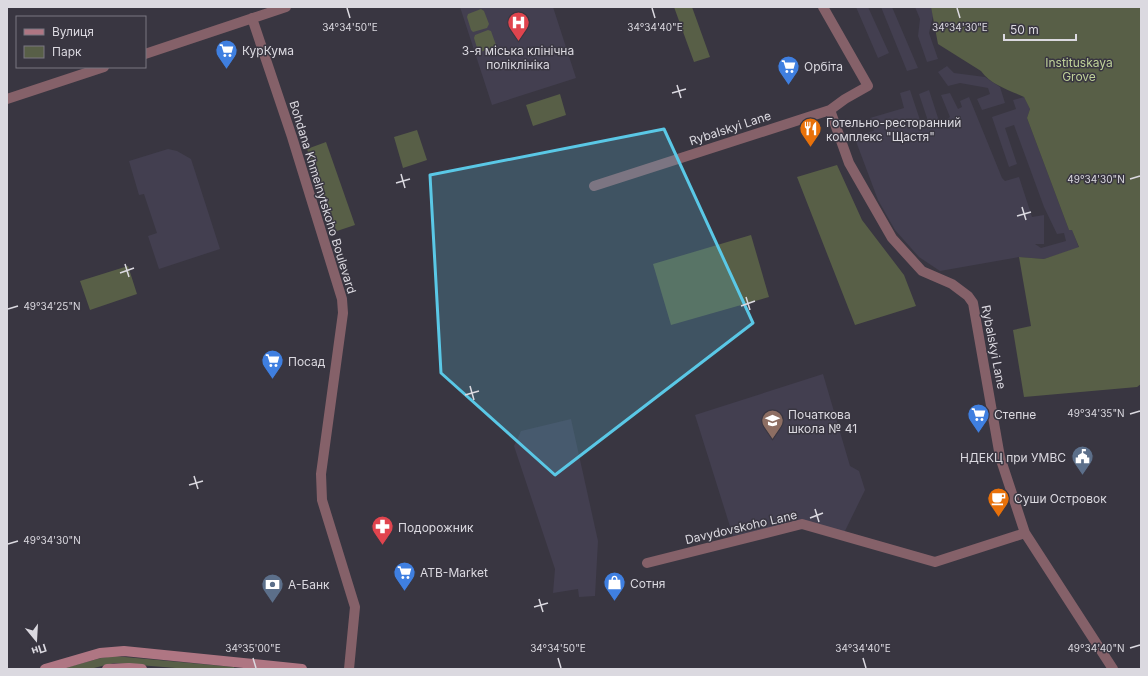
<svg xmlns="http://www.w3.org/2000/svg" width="1148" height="676" font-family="Inter,sans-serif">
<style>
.built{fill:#433f50}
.green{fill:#585f47}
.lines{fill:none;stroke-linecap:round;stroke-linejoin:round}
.street{stroke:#856169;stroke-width:10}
.secondary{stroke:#af7683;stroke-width:10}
.marked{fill:#5ac8e6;fill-opacity:0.2;stroke:#5ac8e6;stroke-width:3;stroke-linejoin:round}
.ticks{fill:none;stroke:#dbd9e0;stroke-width:1.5}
.labels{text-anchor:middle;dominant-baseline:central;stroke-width:3;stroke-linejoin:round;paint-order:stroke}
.poi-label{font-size:12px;fill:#dbd9e0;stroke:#393641;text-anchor:start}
.park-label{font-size:12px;fill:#bfd199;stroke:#393641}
.street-label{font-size:12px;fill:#dbd9e0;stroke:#393641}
.ticks-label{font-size:10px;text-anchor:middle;fill:#dbd9e0;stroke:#393641;stroke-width:3;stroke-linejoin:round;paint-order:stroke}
</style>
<rect width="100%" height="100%" fill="#393641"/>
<path class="built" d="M460 7H553L576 78 492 105Z
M856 7H868L889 53 878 58Z
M881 7H892L918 68 907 71Z
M915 7H931L933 16 929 33 938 59 927 62 918 36 920 19Z
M947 66 954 73 985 77 1000 87 1005 103 982 110 977 99 990 94 988 88 960 83 948 86 938 72Z
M910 90 923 129 930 127 919 94 929 90 940 124 950 117 941 95 950 93 958 109 962 107 960 101 969 97 1002 178 1005 181 1019 177 1032 217 1044 215V244H1035L1041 248 1066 241 1064 233 1057 234 1044 207 1014 125 1005 128 1017 164 1009 167 992 117 1016 109 1013 100 1024 97 1030 109 1027 118 1069 230 1072 229 1079 248 1044 259 1019 257 940 271 919 257 895 230 878 200 854 136 874 131 870 118 904 108 900 93Z
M168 149 177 151 191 159 220 249 159 269 148 236 157 233 144 194 139 195 129 161Z
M823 374 850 466 859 471 865 490 844 533 803 521 733 536 695 415Z
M571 419 598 541 595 596 579 597 578 589 553 593 555 569 514 446 521 431Z"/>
<path class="green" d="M674 7H692L710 57 694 62Z
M931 7H1141V384L1137 387 1024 397 1013 330 1031 326 1019 257 1044 259 1079 247 1072 230H1069L1027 118 1030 109 1024 97C1009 90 991 85 981 71L938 44Z
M481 9 484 11 489 24 487 28 473 32 471 30 467 17 468 14Z
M488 30 491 31 496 45 494 48 480 52 478 51 474 38 475 35Z
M560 94 566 115 533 126 526 105Z
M417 130 427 160 403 168 394 137Z
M326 142 355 225 334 232 307 149Z
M837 165 862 220 904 275 916 306 855 325 797 177Z
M751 235 769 297 671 325 653 264Z
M128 266 137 294 90 310 80 281Z
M114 656 234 667 235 669H188L114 663 90 669H61L101 658Z"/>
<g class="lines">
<path class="street" d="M252 18 292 137 342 299 343 313 321 474 322 500 355 607 349 669
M145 54 286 7
M7 99 104 67
M830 110 849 163 892 238 922 271 952 284 968 296 973 303 1000 457 1025 533 1113 669
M594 186 830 110 845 99 868 86 823 7
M647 563 802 524 935 562 1025 533"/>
<path class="secondary" d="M45 669 100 653 124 651 302 669
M107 669 129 668 142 669"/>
</g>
<path class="marked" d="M664 129 753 323 555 475 441 373 430 175Z"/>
<path class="ticks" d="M347 8 350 18M652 8 655 18M957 8 960 18M677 85 681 98M672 93 686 89M401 174 405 188M1130 179 1140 176M396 183 410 179M1022 207 1026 220M1017 216 1031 212M125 264 129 277M120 273 134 268M746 297 750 310M741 306 755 301M8 309 18 306M470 386 474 400M465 395 479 391M1130 414 1140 411M194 476 198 489M189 485 203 481M815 509 819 522M810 518 823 513M8 544 18 541M539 599 543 612M534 607 548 603M1130 648 1140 645M253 658 256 668M558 658 561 668M863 658 866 668"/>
<defs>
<symbol id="hospital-pin" viewBox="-11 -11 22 30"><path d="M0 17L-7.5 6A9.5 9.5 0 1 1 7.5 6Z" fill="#e0444e" stroke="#393641"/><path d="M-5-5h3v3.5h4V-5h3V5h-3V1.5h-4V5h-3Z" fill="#fff"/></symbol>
<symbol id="supermarket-pin" viewBox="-11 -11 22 30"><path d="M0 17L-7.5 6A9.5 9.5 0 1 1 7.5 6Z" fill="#3f7fe0" stroke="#393641"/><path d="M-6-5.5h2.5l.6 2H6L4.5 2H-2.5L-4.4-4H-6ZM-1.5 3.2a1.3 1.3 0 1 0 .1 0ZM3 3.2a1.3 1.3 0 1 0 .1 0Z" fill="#fff"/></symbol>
<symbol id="restaurant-pin" viewBox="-11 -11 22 30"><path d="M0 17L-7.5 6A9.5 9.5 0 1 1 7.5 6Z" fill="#e8710a" stroke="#393641"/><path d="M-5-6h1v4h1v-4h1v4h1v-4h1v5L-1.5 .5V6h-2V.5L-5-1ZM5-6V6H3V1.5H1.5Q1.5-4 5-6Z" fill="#fff"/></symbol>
<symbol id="school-pin" viewBox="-11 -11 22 30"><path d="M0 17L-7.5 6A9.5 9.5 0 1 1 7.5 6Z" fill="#8d6e63" stroke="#393641"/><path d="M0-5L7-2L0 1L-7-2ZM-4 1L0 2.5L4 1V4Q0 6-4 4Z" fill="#fff"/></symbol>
<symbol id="civic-pin" viewBox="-11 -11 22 30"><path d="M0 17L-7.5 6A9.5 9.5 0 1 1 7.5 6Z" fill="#5c6f8a" stroke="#393641"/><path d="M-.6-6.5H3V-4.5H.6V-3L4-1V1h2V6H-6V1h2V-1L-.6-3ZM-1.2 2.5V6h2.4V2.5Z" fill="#fff"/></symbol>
<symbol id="cafe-pin" viewBox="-11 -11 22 30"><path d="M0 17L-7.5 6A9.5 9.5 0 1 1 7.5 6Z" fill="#e8710a" stroke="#393641"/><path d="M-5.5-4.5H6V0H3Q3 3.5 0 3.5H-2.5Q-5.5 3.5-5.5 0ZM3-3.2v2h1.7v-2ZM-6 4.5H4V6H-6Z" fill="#fff"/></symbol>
<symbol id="pharmacy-pin" viewBox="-11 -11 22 30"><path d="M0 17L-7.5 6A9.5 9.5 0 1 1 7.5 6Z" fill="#e0444e" stroke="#393641"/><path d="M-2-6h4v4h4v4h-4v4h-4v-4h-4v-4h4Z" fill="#fff"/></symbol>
<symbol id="shop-pin" viewBox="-11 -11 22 30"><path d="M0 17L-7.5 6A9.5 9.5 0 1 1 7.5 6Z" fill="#3f7fe0" stroke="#393641"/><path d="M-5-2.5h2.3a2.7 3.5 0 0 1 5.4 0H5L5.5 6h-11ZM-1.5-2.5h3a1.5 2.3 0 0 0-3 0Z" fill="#fff"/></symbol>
<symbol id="bank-pin" viewBox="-11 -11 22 30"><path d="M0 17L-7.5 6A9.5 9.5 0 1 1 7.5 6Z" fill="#5c6f8a" stroke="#393641"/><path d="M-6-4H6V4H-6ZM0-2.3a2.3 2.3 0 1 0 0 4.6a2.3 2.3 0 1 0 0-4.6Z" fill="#fff"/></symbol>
</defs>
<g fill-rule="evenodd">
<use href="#hospital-pin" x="506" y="10" width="25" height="34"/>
<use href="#supermarket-pin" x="214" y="38" width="25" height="34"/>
<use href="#supermarket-pin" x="776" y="54" width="25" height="34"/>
<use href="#restaurant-pin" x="798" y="116" width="25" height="34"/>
<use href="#supermarket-pin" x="260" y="348" width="25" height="34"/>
<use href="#supermarket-pin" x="966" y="402" width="25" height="34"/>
<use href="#school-pin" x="760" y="408" width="25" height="34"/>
<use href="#civic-pin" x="1070" y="444" width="25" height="34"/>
<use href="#cafe-pin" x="986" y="486" width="25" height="34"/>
<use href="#pharmacy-pin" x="370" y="514" width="25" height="34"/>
<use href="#supermarket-pin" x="392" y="560" width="25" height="34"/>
<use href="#shop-pin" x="602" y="570" width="25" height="34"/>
<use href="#bank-pin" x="260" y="572" width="25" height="34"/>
</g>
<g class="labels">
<g class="poi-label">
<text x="242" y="50">КурКума</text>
<text x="518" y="50" text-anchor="middle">3-я міська клінічна<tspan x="518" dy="14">поліклініка</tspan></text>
<text x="804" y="66">Орбіта</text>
<text x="826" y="122">Готельно-ресторанний<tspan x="826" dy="14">комплекс "Щастя"</tspan></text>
<text x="288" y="361">Посад</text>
<text x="788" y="414">Початкова<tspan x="788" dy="14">школа № 41</tspan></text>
<text x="994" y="414">Степне</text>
<text x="1066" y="457" text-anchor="end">НДЕКЦ при УМВС</text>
<text x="1014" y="498">Суши Островок</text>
<text x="398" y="527">Подорожник</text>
<text x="420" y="572">ATB-Market</text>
<text x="630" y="583">Сотня</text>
<text x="288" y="584">А-Банк</text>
</g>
<g class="park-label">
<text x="1079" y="62">Іnstituskaya<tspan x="1079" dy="14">Grove</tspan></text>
</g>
<g class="street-label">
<text transform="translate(730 128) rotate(-18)">Rybalskyi Lane</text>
<text transform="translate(323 197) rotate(73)">Bohdana Khmelnytskoho Boulevard</text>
<text transform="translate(994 347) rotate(79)">Rybalskyi Lane</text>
<text transform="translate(741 527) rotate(-13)">Davydovskoho Lane</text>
</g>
</g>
<g class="ticks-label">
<text x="350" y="31">34°34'50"E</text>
<text x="655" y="31">34°34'40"E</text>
<text x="960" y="31">34°34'30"E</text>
<text x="1096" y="183">49°34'30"N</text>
<text x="52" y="310">49°34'25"N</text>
<text x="1096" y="417">49°34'35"N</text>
<text x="52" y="544">49°34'30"N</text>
<text x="1096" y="652">49°34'40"N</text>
<text x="253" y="652">34°35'00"E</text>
<text x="558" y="652">34°34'50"E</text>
<text x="863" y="652">34°34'40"E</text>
</g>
<rect width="1148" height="676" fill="none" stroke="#dbd9e0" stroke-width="16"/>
<rect x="16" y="16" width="130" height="52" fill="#393641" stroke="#7a7781"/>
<rect x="24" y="29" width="20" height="6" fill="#af7683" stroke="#7a7781"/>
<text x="52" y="36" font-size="12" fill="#dbd9e0">Вулиця</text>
<rect x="24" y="46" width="20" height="12" fill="#585f47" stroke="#7a7781"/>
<text x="52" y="56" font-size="12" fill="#dbd9e0">Парк</text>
<g transform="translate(36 640) rotate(162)" stroke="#393641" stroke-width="3" paint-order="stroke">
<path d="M0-3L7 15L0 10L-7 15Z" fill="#dbd9e0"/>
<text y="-6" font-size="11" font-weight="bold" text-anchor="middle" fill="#dbd9e0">Пн</text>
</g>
<path d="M1004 34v6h72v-6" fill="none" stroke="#dbd9e0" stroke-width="2"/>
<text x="1010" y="34" font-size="12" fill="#dbd9e0" stroke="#393641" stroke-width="3" paint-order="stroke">50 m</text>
</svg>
